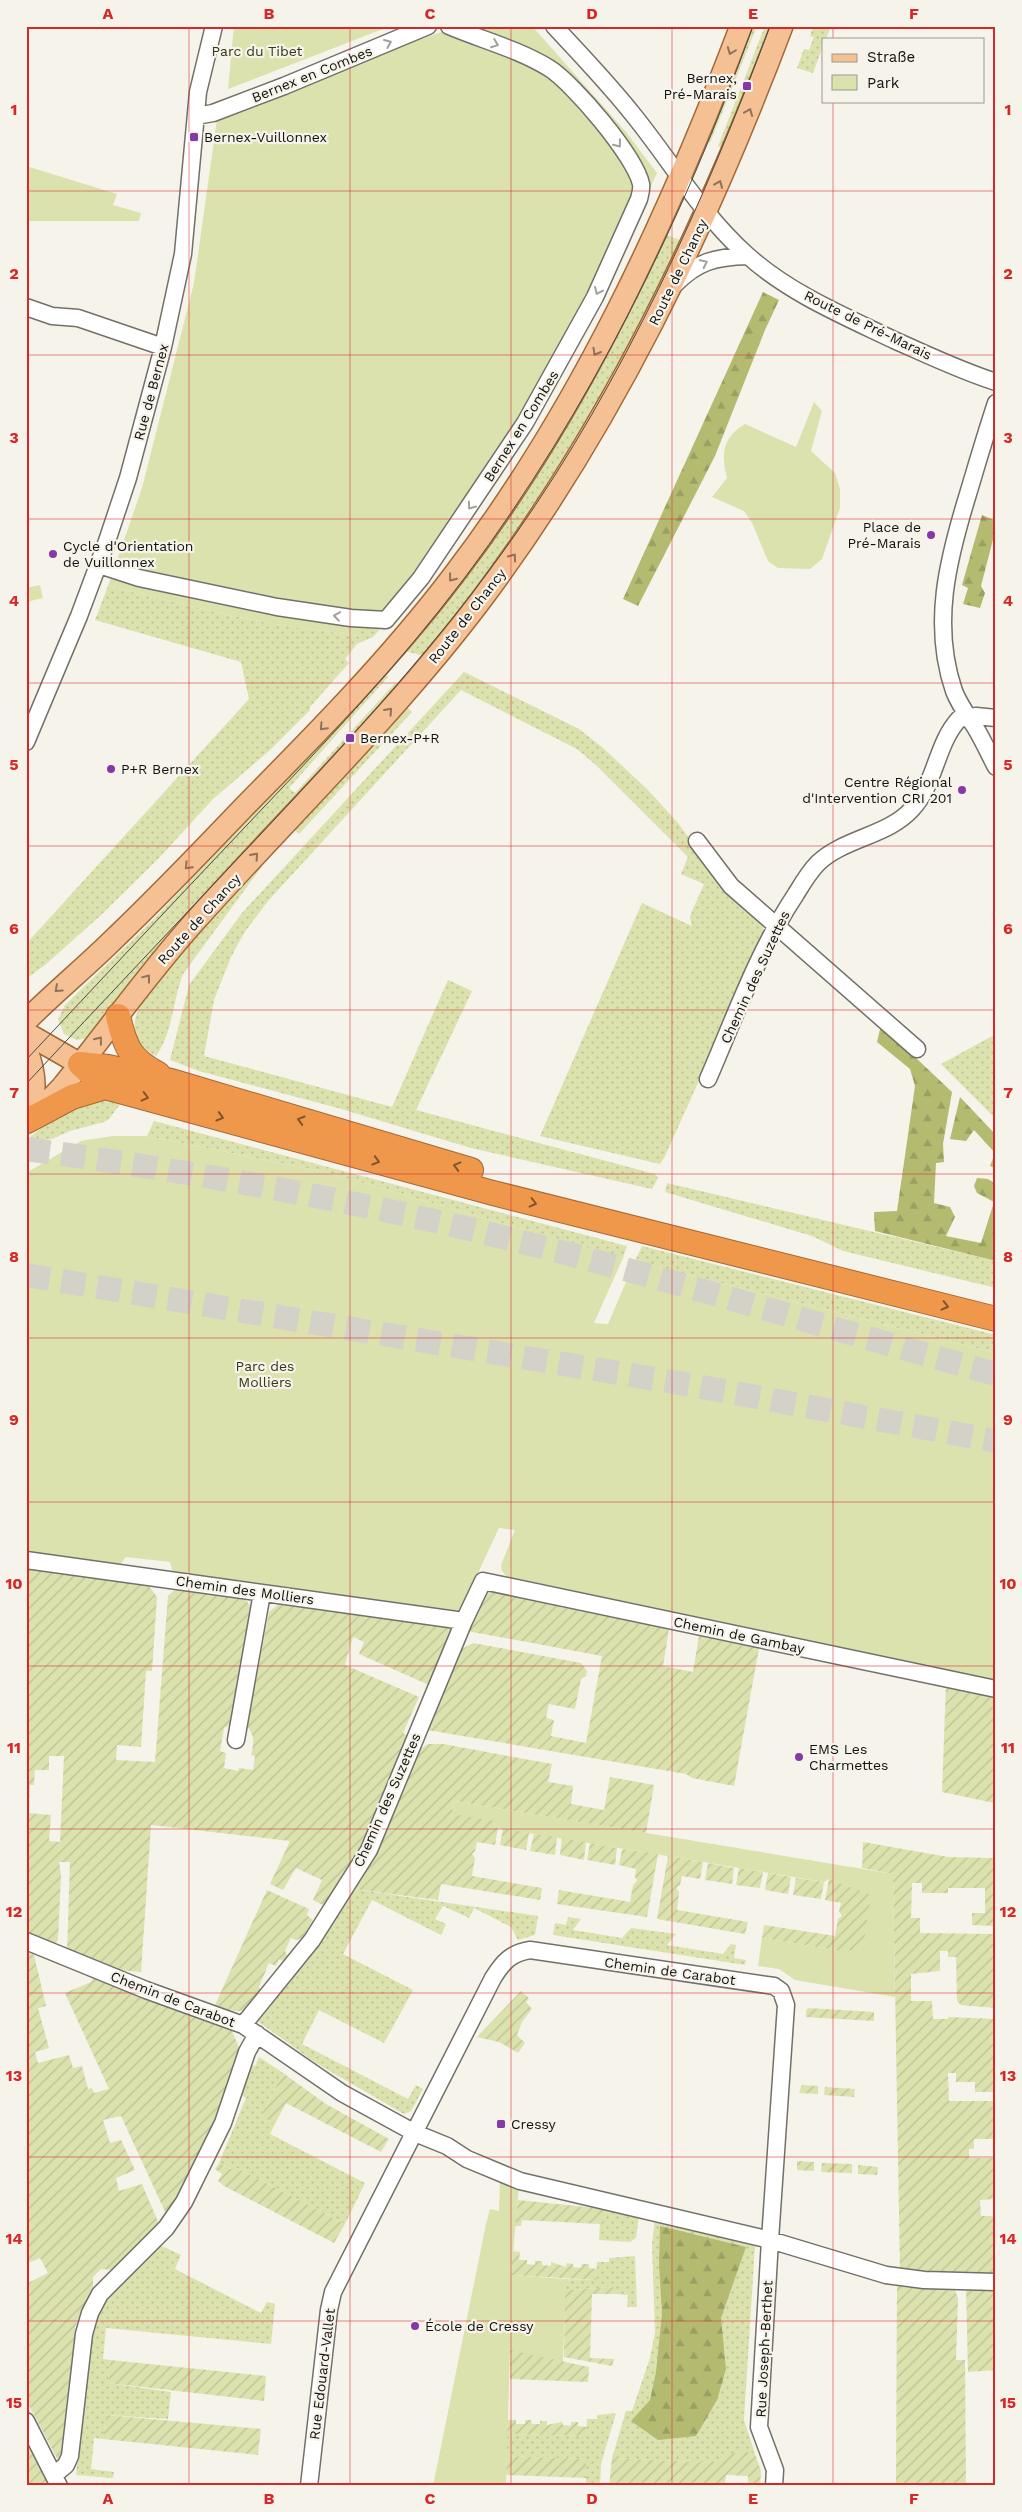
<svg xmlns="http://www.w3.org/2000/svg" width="1022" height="2512" font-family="'Work Sans',sans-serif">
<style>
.grass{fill:url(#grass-dots)}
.forest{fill:url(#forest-firs)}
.park{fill:#dce2ae}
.garden{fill:url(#garden-furrows);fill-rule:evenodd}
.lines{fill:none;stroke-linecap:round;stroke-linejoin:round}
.highway-tunnel{stroke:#d4d1c9;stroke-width:24;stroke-dasharray:24 12;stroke-linecap:butt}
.minor-casing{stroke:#737069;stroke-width:19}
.major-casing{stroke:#a26937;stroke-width:24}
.highway-casing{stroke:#a26937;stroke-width:26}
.minor{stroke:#fff;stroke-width:16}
.major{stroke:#f5c194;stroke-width:21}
.highway{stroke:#ef984c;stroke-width:24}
.tram{stroke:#4d4b47;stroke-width:1}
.oneway{stroke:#a0a09f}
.oneway2{stroke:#8f7258}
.oneway3{stroke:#80542e}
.grid{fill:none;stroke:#d62828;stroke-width:1;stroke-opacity:0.55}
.poi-dot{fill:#8738a8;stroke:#f6f3ea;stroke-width:2}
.labels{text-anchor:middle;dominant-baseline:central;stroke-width:4.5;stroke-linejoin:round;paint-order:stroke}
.park-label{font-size:14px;fill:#353717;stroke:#f6f3ea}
.street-label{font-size:14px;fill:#12110f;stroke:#f6f3ea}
.poi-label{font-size:14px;fill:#12110f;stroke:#f6f3ea;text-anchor:start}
.neatline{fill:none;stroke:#d62828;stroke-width:2}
.grid-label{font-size:16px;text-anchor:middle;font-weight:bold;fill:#d62828}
</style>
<defs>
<pattern id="grass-dots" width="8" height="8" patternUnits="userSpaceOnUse" patternTransform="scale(1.25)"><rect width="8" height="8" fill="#dce2ae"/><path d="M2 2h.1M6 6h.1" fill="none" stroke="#bcc194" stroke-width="1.8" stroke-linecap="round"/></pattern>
<pattern id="forest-firs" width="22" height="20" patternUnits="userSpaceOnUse" patternTransform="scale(1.25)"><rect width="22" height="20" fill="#b4bb71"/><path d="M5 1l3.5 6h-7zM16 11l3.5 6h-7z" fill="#9aa061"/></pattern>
<pattern id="garden-furrows" width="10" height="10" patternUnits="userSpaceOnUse" patternTransform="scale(1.25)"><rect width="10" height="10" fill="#dce2ae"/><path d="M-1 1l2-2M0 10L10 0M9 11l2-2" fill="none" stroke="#bcc194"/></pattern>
</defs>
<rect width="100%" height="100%" fill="#f6f3ea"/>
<path class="grass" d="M749 26H757L710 143 704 140Z
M765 26H773L725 149 718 146Z
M813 26H831L826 39H823V46L813 73 797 68 804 49 809 50 814 37 810 36Z
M663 233 684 242 651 311 538 506 427 657 402 650Z
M108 586 228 615 287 626 360 636 362 626 381 628 373 637 357 644 345 659 349 663 310 707V710L269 751 213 799 158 859 100 916 45 965 26 979V944L249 699 241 662 95 620Z
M464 672 579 729 603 748 648 790 678 823 715 874 763 924V939L665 1156 660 1164 540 1136 642 903 692 926 690 916 704 884 681 874 688 857 597 766 577 749 461 690 268 901 244 933 231 957 214 1000 204 1056 392 1107 448 980 472 991 416 1110 655 1174 658 1178 652 1189 471 1148 338 1108 199 1071 170 1060 189 985 242 913Z
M383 673 388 677 289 788 295 793 395 683 400 688 90 1038 76 1040 64 1034 58 1019 65 1005 153 920Z
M407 707 412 712 299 834 294 830Z
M261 862 263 865 183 974C173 1000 172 1035 156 1056 140 1048 131 1035 136 1016 142 992 171 964 188 945 212 917 237 889 261 862Z
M996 1034V1119L941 1064Z
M103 1100 121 1103 109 1119 104 1122 70 1131 52 1139 34 1141 28 1139 66 1107Z
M154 1121 627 1246 623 1258 325 1172 147 1136Z
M667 1183 996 1261V1288L843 1251 812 1236 665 1192Z
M642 1246 996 1335V1353L635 1261Z
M353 1889 538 1916 535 1935 518 1940 511 1927 474 1908 469 1918 443 1906 435 1919 446 1924 441 1935 372 1900 343 1954 413 1990 384 2043 319 2010 302 2044 408 2099 416 2085 423 2089 411 2111 404 2114 316 2063 256 2020Z
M568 1917 581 1919 573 1930 622 1938 631 1928 676 1934 667 1945 723 1954 731 1944 736 1945 734 1958 746 1960 745 1965 553 1935 555 1923 566 1925Z
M259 2057 283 2073 261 2116 275 2124 270 2134 365 2183 345 2224 235 2167 232 2169 219 2163 246 2098 240 2094 250 2065 255 2066Z
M606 2209 639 2215 636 2238 630 2242 599 2240 600 2224 604 2221Z
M655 2218 755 2245 744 2420 755 2454C739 2449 729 2454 716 2463L612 2458 626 2411H632L650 2358 655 2332 652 2244Z
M160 2245 181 2255 175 2269 261 2313 267 2302 275 2304 271 2344 106 2328 103 2359 110 2360 108 2383 171 2392 168 2419 106 2415 103 2439 94 2438 91 2469 114 2472 113 2478 76 2475 88 2341 105 2298Z
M635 2256 637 2307H627L628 2295 616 2294V2287L565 2290 566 2279 596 2280 597 2262H609V2258Z
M616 2413 601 2464 600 2486H586V2459L507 2456V2434L586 2436 587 2419H598L597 2415Z"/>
<path class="forest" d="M763 292 779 300 765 330 715 456 638 606 623 599Z
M982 515 996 521V528L981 586 985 593 980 608 963 604 968 588 962 585Z
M881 1025 952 1092 943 1144 944 1162 936 1163 934 1203 950 1207 955 1217 946 1236 981 1243 994 1202 977 1193 974 1186 977 1178 988 1179 996 1184V1261L875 1231 874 1212 897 1211 915 1086 910 1069 877 1042Z
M960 1097 996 1135V1169L990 1166 995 1153 974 1130 966 1141 950 1139Z
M660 2226 746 2247 721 2318 726 2369 717 2400 696 2436 658 2440 631 2421 650 2400 656 2372 662 2313 659 2265Z"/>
<path class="park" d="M234 26H388V27L228 89Z
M459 26H532L626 132 657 173 626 240 630 243C593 315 556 387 513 456 475 518 429 574 384 631L381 628 363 626 360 636 287 626 228 615 108 586 142 488 194 283 217 119 387 51Z
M26 166 117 194 113 205 141 213 139 221H27L26 224Z
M814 402 822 411 811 451 835 473 840 489V508L822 559 810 569 778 568 768 561 752 523 744 511 712 497 727 478C721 454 722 438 745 424L796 447Z
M40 585 43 598 26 602V588Z
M112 1136H147L325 1172 623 1258 594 1323 608 1324 635 1261 996 1353V1683L508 1578 502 1571 501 1565 515 1530 499 1528 465 1601 458 1610H419L173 1574 170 1562 126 1557 118 1567 26 1554V1173L81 1141Z
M454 1801 893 1874 895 1997 795 1980 779 1969 758 1966 762 1938 841 1951 871 1896 829 1879 824 1882 498 1828 494 1827 495 1822 451 1818Z
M500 2179 519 2186 511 2275 566 2279 563 2362 510 2351 506 2486H433L486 2224 490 2209 499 2211Z"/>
<path class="garden" d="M26 1565 146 1582 157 1597 152 1671H146L141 1747 117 1745 116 1760 155 1762 168 1596 178 1587 243 1596 253 1610 233 1723 224 1728 220 1751 226 1753 224 1768 238 1771 239 1768 253 1770 255 1756 251 1755C254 1743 255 1736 247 1726L269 1612 283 1601 453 1627 429 1685 359 1654 364 1642 353 1637 345 1665 419 1697 403 1733 408 1736 379 1801 382 1803 372 1829 327 1907 313 1900 322 1880 296 1868 283 1890 270 1884 290 1841 151 1825 141 1972 116 1970 67 1951 70 1862H59L61 1875 58 1940 54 1945 26 1934ZM49 1756H64L60 1842 49 1841 51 1815 29 1813 30 1785H34L35 1770H49Z
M486 1588 560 1603V1607L669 1629 663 1666 693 1672 699 1636 759 1648 734 1786 692 1778 686 1774 427 1730 462 1649 473 1643 581 1663 587 1671 586 1676 581 1679 575 1709 549 1704 546 1718 554 1720 551 1736 586 1743 602 1656 467 1631Z
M946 1684 996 1695 994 1803 942 1792Z
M428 1744H443L552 1764 548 1782 573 1786 571 1804 604 1810 610 1777 654 1785 646 1833 454 1801 451 1818 458 1815 495 1821 494 1827 498 1828 495 1845 477 1842 475 1851 472 1854 475 1858 472 1876 542 1888 540 1900 441 1884 438 1900 353 1889 419 1750Z
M503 1828 529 1833 526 1850 500 1845Z
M534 1834 557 1837 555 1855 530 1851Z
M562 1838 586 1842 584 1860 560 1855Z
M863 1842 948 1857 992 1858 996 1860 995 1926 972 1925V1913H985V1888H948V1893H922V1883H912L911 1918H920V1933L994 1934 996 1936V2008L961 2005 957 2001 956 1957H948V1951H940V1971L911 1974V2001H932L933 2019H948V2017L996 2019V2092H975V2082H956V2073H948L949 2101H996V2139H974V2149H969V2158H996V2199L980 2200 981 2216H996V2265L991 2276 965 2277 900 2270 893 1874 862 1868Z
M590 1843 617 1848 615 1865 587 1860Z
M622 1849 658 1854 647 1917 557 1904 559 1890 630 1902 633 1885 637 1881 635 1877 636 1869 619 1865Z
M668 1856 703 1862 700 1879 682 1876 680 1885 676 1888 679 1892 677 1910 748 1922 745 1934 657 1919Z
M708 1863 734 1868 732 1884 705 1880Z
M739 1868 763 1872 760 1888 736 1885Z
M768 1873 791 1877 788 1894 765 1890Z
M796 1878 824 1882 821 1899 793 1895Z
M829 1879 871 1895 863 1949 841 1951 762 1938 764 1925 835 1936 838 1919 842 1916 839 1911 841 1903 825 1900Z
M267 1890 309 1909 307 1915 313 1920 302 1938 296 1940 291 1938 285 1951 288 1958 286 1962 279 1959 276 1966 269 1963 259 1987 262 1993C244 2014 241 2015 215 2005Z
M26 1952 34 1955 46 2006 38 2008 49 2048 35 2052 38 2063 69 2055 73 2068 82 2066 88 2089 92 2088 94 2093 109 2089 65 1993 91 1982 94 1976 232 2031 241 2052 211 2137 167 2216 121 2116 103 2120 110 2143 121 2140 135 2170 116 2178 119 2191 142 2184 159 2224 118 2263 119 2266 113 2270 101 2269 93 2277V2287L75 2327 78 2338 62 2459 58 2460 26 2400V2284L48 2273 40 2258 26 2264Z
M521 1991 529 1998 526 2002 532 2009 522 2022 517 2035 525 2043 518 2053 499 2042 477 2037Z
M808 2008 874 2012V2021L806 2017V2011Z
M283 2073 326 2104 389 2139 381 2152 286 2103 275 2124 261 2116Z
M802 2085 818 2086V2094L799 2093Z
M825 2087 855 2089 854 2097 824 2095Z
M797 2161 814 2162V2171L797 2170Z
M219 2163 231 2169 235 2167 345 2224 334 2243 224 2186 218 2181 222 2174 215 2169Z
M822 2163 852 2164V2173L821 2172Z
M858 2165 878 2167 877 2175 858 2174Z
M518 2200 606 2209 604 2221 600 2224 522 2220 521 2226H515Z
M513 2251 520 2252 519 2260H527V2264L535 2265V2261H542V2265L551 2266V2262L566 2267 567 2263 573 2264V2267L581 2268 582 2264H589V2268L597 2269 596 2280 511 2275Z
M897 2286 954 2288 958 2298 956 2360H965L966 2486H896Z
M616 2287V2294H592L590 2358 614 2359 612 2366 564 2357 565 2290Z
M996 2288V2370L968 2372 966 2289Z
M510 2350 589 2367 588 2382 510 2379Z
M110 2360 266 2376 264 2401 108 2383Z
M106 2415 261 2429 258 2455 103 2439Z
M508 2420H516V2424H525V2420H531L532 2424H540V2421H547V2425L562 2422 563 2425 571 2426V2422H578V2426L587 2427 586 2436 507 2434Z
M26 2443 31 2444 52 2486H26Z
M744 2451 755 2454 761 2471 760 2486H748V2476L726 2475 725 2486H609L612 2458 716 2463 727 2455Z
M507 2456 586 2459V2478L506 2475Z"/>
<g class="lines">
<path class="highway-tunnel" d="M26 1149C174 1169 320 1194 465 1228 643 1270 819 1326 996 1374
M26 1275 691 1385 996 1441"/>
<defs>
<path id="minor" d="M554 26C582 56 610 85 635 117 672 163 702 215 747 255 789 293 844 316 894 340 928 355 961 371 996 382
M196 116 213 113 284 86 428 26
M674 285C698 261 715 257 748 256
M26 307 52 316 78 318 163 347
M996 403C986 433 977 464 968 494 948 559 931 624 954 691 959 704 967 715 975 727 983 740 989 754 996 767
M99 565 139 578 277 607 351 618 386 620 421 578 525 423 595 297 639 199C640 195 642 189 641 184 635 156 573 83 549 68 518 49 482 40 449 26
M26 742 79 616 107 541 128 478 163 347 183 254 198 92 214 26
M697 841 731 886 917 1049
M708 1079C735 1017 758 951 796 894 802 884 809 872 818 863 844 838 888 836 912 809 936 783 936 744 959 719L976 716 996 718
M26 1560 464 1621
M236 1740 262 1593
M26 1941 146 1990 243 2025 342 2093 415 2133 447 2146 467 2159 520 2181 770 2240 759 2427 775 2470 774 2486
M243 2025 312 1940 369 1850 464 1621 483 1581 996 1689
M26 2421 59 2486
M54 2475 66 2465 70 2456 84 2334 90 2313 100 2294 166 2228 184 2202 223 2123 247 2052 257 2034
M309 2486 329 2310 333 2292 493 1978C503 1962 511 1953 530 1950L774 1986 781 1991 786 2005 770 2240 886 2275 924 2280 996 2282"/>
<path id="major" d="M26 1021C56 991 88 965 117 936 161 894 202 851 244 807 317 733 390 659 453 576 579 412 668 219 741 26
M26 1033 80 1064
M26 1048C36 1074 37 1094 27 1121
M40 1110 62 1087C107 1032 148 973 196 920 291 814 395 714 481 600 612 425 705 230 782 26"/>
<path id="highway" d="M118 1016C125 1047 130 1059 158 1074
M80 1064 105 1087 493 1193 996 1319
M80 1064 108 1067 171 1081 471 1170
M27 1121 72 1097 105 1087"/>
</defs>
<use href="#minor" class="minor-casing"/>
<use href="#major" class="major-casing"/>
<use href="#highway" class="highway-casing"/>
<use href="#minor" class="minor"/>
<use href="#major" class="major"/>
<use href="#highway" class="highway"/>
<path class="tram" d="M26 1060C99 982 172 904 246 826 322 746 399 665 466 576 590 410 683 220 753 26
M26 1084C104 1000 182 918 260 835 350 739 439 643 515 535 624 380 704 203 770 26"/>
</g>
<defs><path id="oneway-chevron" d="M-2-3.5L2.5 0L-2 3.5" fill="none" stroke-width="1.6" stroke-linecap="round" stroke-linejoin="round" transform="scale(1.25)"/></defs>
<g class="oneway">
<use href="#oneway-chevron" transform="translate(388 43) rotate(-23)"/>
<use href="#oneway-chevron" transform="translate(495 44) rotate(21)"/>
<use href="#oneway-chevron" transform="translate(618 144) rotate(52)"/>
<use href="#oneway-chevron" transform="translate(704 263) rotate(-26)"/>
<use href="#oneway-chevron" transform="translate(598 291) rotate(115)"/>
<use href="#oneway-chevron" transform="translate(471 506) rotate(125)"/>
<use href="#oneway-chevron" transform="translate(337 616) rotate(-172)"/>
</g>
<g class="oneway2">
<use href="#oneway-chevron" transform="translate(731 51) rotate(111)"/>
<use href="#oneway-chevron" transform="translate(749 112) rotate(-68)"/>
<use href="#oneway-chevron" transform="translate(719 184) rotate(-67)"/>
<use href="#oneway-chevron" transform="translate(596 352) rotate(120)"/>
<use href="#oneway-chevron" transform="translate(513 557) rotate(-54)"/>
<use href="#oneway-chevron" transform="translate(452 578) rotate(128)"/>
<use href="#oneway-chevron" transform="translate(389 711) rotate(-48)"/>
<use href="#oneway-chevron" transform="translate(323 727) rotate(133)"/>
<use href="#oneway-chevron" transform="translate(255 856) rotate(-48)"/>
<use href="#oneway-chevron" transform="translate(188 866) rotate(134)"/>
<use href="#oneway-chevron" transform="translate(147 978) rotate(-53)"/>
<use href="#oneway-chevron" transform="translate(58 989) rotate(138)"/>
<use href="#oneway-chevron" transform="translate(99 1040) rotate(-52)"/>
</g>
<g class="oneway3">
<use href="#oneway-chevron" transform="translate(145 1097) rotate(14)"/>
<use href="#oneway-chevron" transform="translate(220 1117) rotate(16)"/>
<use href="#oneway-chevron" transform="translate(301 1120) rotate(-164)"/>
<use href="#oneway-chevron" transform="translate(376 1161) rotate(16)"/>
<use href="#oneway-chevron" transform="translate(457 1166) rotate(-165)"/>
<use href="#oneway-chevron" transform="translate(533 1203) rotate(14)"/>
<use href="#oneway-chevron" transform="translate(945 1306) rotate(14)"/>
</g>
<path class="grid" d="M189 26V2486M350 26V2486M511 26V2486M672 26V2486M833 26V39M833 101V2486M26 191H996M26 355H996M26 519H996M26 683H996M26 846H996M26 1010H996M26 1174H996M26 1338H996M26 1502H996M26 1666H996M26 1829H996M26 1993H996M26 2157H996M26 2321H996"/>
<g class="poi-dot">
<rect x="742" y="81" width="10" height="10" rx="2.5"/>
<rect x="189" y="132" width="10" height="10" rx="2.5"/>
<circle cx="931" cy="535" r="5"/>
<circle cx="53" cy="554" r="5"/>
<rect x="345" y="733" width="10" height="10" rx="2.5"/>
<circle cx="111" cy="769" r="5"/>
<circle cx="962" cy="790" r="5"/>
<circle cx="799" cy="1757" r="5"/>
<rect x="496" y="2119" width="10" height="10" rx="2.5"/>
<circle cx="415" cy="2326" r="5"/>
</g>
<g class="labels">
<g class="park-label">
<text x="257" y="51">Parc du Tibet</text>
<text x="265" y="1366">Parc des<tspan x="265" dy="16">Molliers</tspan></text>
</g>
<g class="street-label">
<text transform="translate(312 74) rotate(-22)">Bernex en Combes</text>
<text transform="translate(678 272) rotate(-64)">Route de Chancy</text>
<text transform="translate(868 325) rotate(26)">Route de Pré-Marais</text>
<text transform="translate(151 392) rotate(-75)">Rue de Bernex</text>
<text transform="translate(521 426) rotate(-58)">Bernex en Combes</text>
<text transform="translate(467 616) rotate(-52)">Route de Chancy</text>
<text transform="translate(199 919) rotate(-48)">Route de Chancy</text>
<text transform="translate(755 977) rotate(-65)">Chemin des Suzettes</text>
<text transform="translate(245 1590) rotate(8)">Chemin des Molliers</text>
<text transform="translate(739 1635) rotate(12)">Chemin de Gambay</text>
<text transform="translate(387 1800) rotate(-66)">Chemin des Suzettes</text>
<text transform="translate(670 1971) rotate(8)">Chemin de Carabot</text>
<text transform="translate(173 1999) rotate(21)">Chemin de Carabot</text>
<text transform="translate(764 2349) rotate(-87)">Rue Joseph-Berthet</text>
<text transform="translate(322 2374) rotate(-83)">Rue Edouard-Vallet</text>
</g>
<g class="poi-label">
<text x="737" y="78" text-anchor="end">Bernex,<tspan x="737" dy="16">Pré-Marais</tspan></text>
<text x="204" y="137">Bernex-Vuillonnex</text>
<text x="921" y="527" text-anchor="end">Place de<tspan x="921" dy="16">Pré-Marais</tspan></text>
<text x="63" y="546">Cycle d'Orientation<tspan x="63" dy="16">de Vuillonnex</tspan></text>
<text x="360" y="738">Bernex-P+R</text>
<text x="121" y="769">P+R Bernex</text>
<text x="952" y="782" text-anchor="end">Centre Régional<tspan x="952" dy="16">d'Intervention CRI 201</tspan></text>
<text x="809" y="1749">EMS Les<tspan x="809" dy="16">Charmettes</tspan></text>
<text x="511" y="2124">Cressy</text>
<text x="425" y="2326">École de Cressy</text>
</g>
</g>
<rect width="1022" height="2512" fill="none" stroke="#f6f3ea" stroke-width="55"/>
<rect x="822" y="38" width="162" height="65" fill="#f6f3ea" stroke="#9b9992"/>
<rect x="832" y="54" width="25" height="8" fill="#f5c194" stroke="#9b9992"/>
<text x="867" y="62" font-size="15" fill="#12110f">Straße</text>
<rect x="832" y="75" width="25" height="15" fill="#dce2ae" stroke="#9b9992"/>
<text x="867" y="88" font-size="15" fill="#12110f">Park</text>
<rect x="28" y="28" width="966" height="2456" class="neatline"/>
<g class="grid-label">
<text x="108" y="19">A</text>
<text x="269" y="19">B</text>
<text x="430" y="19">C</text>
<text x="592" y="19">D</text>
<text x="753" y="19">E</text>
<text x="914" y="19">F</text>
<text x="14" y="115">1</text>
<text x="1008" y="115">1</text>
<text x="14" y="279">2</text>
<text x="1008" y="279">2</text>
<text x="14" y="443">3</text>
<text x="1008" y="443">3</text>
<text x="14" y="606">4</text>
<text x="1008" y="606">4</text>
<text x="14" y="770">5</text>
<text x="1008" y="770">5</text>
<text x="14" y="934">6</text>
<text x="1008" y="934">6</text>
<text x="14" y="1098">7</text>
<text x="1008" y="1098">7</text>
<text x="14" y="1262">8</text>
<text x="1008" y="1262">8</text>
<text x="14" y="1425">9</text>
<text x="1008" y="1425">9</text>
<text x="14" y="1589">10</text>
<text x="1008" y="1589">10</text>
<text x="14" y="1753">11</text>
<text x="1008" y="1753">11</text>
<text x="14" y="1917">12</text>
<text x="1008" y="1917">12</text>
<text x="14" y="2081">13</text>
<text x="1008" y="2081">13</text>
<text x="14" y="2244">14</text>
<text x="1008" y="2244">14</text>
<text x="14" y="2408">15</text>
<text x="1008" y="2408">15</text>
<text x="108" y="2504">A</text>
<text x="269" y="2504">B</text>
<text x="430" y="2504">C</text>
<text x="592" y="2504">D</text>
<text x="753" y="2504">E</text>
<text x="914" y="2504">F</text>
</g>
</svg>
